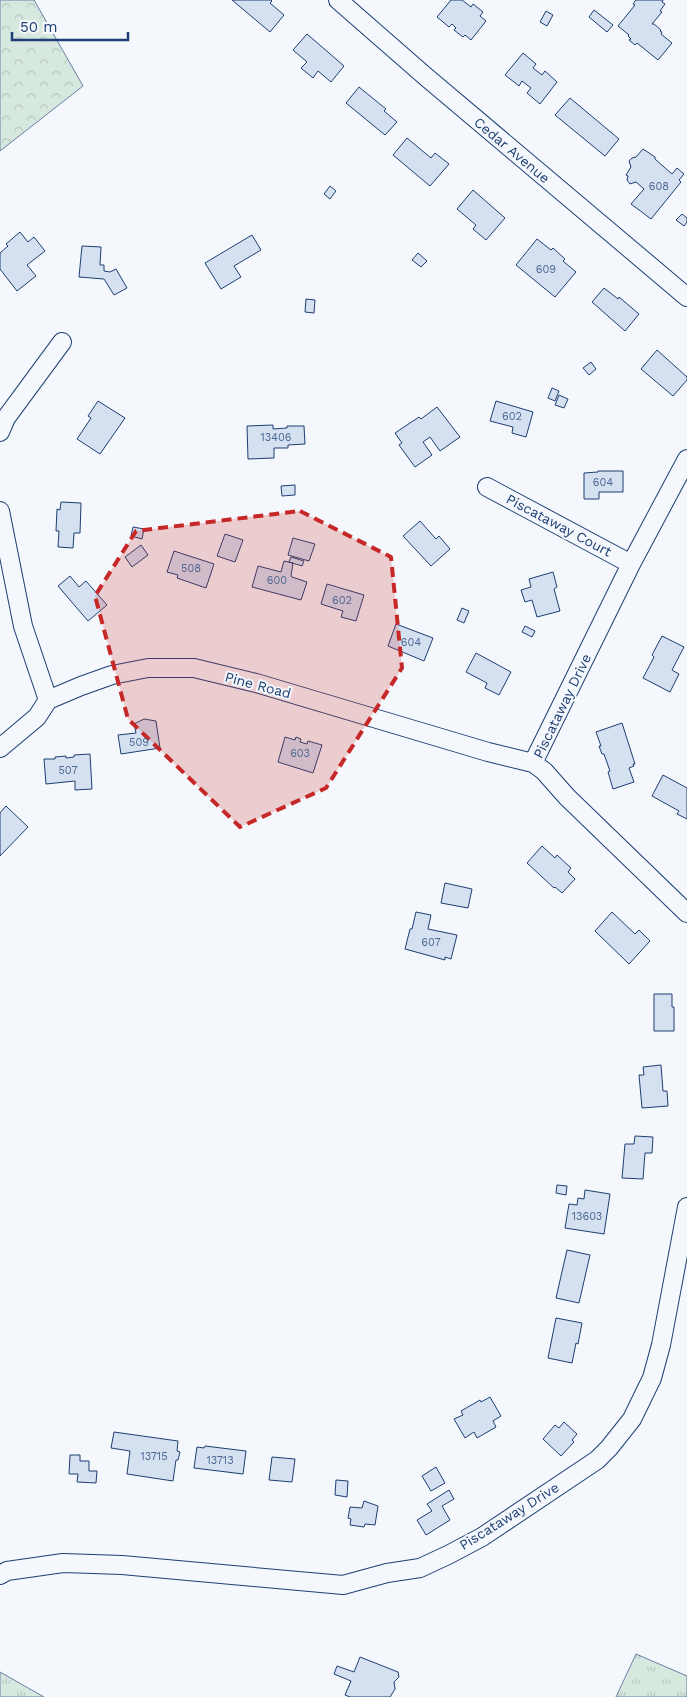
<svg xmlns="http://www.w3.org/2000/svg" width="687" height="1697" font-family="'Work Sans',sans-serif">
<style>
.forest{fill:url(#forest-crowns);stroke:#687fa3}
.park{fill:url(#park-tufts);stroke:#687fa3}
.building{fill:#d5e0f0;stroke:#1d3f73}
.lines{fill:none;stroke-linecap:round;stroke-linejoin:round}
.minor-casing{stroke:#1d3f73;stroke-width:20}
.minor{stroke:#f4f7fb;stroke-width:18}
.marked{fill:#c62828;fill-opacity:0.2;stroke:#c62828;stroke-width:4;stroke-dasharray:10 6;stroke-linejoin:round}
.labels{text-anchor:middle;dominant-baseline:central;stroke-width:4;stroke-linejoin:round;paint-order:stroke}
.number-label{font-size:11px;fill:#4b6792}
.street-label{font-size:14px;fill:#1d3f73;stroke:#f4f7fb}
</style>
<defs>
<pattern id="forest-crowns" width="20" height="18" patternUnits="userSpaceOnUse" patternTransform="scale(1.25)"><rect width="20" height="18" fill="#d7e8df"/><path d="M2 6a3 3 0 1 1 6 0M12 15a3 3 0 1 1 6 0" fill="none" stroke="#b8c8c3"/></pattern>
<pattern id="park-tufts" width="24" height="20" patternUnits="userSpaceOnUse" patternTransform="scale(1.25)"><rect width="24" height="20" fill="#d7e8df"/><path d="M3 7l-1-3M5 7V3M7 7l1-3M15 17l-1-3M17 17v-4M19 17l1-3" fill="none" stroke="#b8c8c3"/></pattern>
</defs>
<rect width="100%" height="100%" fill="#f4f7fb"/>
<path class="forest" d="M0 0H34L83 86 0 151Z"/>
<path class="park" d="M636 1654 687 1676V1697H616Z
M0 1672 44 1697H0Z"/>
<path class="building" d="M232 0H271L272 1 270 3 284 15 270 32Z
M451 0H462L471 7 473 4 483 12 480 16 486 21 471 40 465 35 463 37 454 30 456 28 452 24 449 27 437 17Z
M636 0H663L662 2 665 4 660 11 662 12 652 24H654L661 30 660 31 662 32 661 34 672 43 658 60 637 43 635 45 629 40 631 39 628 36 629 35 618 26 635 5 633 4Z
M594 10 613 25 607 32 589 17Z
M546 11 553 15 547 26 540 22Z
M307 34 344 66 331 82 318 71 313 78 301 68 307 62 293 50Z
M523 53 536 64 533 68 542 75 545 71 557 82 540 104 527 93 531 88 522 81 519 86 505 75Z
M359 87 386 109 384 111 397 122 385 135 346 103Z
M570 98 619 139 605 156 555 115Z
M407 138 431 158 435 153 449 164 430 186 393 155Z
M643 149 655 157V159L672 174 677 168 684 174 679 180 681 182 651 219 631 204 644 189 636 182 630 184 627 180 628 176 626 175 631 167 629 161 632 158 636 157Z
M330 186 336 191 330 199 324 194Z
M473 190 505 218 486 240 473 229 476 225 457 209Z
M682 214 687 218V222L684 226 676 220Z
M20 232 28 242 34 237 45 251 27 265 36 276 17 291 0 269V253L8 246 6 244Z
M252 235 261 250 234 266 241 277 221 289 205 263Z
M537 239 551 250 553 248 565 259 563 261 576 272 555 297 516 265Z
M82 246 101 247 100 265H104V271L110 272 116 269 127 288 114 295 104 279 79 277Z
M418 253 427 261 421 267 412 260Z
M604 288 618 299 619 297 639 314 625 331 592 302Z
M306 299 315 300 314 313 305 312Z
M657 350 687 377V380L673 396 641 369Z
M591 362 596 369 589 375 583 368Z
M552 388 559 391 555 401 548 398Z
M559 395 568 399 564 408 555 405Z
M98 401 125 418 100 454 77 439 91 418 88 416Z
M496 401 533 412 526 437 512 433 513 427 490 421Z
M437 407 460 437 440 451 430 437 423 442 432 455 415 467 399 445 402 443 395 433 419 417 421 419Z
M273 425V429L287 428V426H304L305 444 288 445V448H274V458L248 459 247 426Z
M598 471H623V492H599V499H584V473L598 472Z
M295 485V495L282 496 281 486Z
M61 502 81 503 80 533H74L73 548 58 547 59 531H56L57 509 60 510Z
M420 521 436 539 439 536 450 549 431 566 403 536Z
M133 527 144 529 142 539 131 536Z
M225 534 243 540 235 562 217 556Z
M293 538 315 544 309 561 288 555Z
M141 545 148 555 132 567 125 557Z
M174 551 214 564 206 588 177 578 178 575 167 572Z
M291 557 304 561 302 566 289 562Z
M284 561 293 563 291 576 292 577 307 582 301 600 252 587 258 566 281 572Z
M553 572 557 587 554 589 560 611 537 617 532 600 525 602 521 590 531 587 529 579Z
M70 576 79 587 86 581 107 605 88 621 58 586Z
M327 584 364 595 356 621 341 617 343 611 321 604Z
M462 608 469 611 464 623 457 620Z
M396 624 433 638 424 661 388 646Z
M525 626 535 631 532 637 522 632Z
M662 636 684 647 672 670 679 674 670 692 643 678 654 657 652 655Z
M476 653 511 672 499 695 485 688 487 683 466 672Z
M144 719 156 721 160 748 121 754 118 735 136 733 134 724Z
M622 723 635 764H633L634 766 629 768 634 782 613 789 608 772 610 771 604 754H602L599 746H601L596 732Z
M285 737 295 740 296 737 301 739 300 742 307 744 308 741 322 745 313 773 278 762Z
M90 754 92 789 75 790V781L46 784 44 759H55V757L66 756V758L74 757V755Z
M663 775 687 788V819L677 814 679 811 652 796Z
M6 806 28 827 0 856V813Z
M542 846 555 858 557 855 571 868 568 872 575 879 562 893 555 887 554 888 527 863Z
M445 883 472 889 468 908 441 903Z
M416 912 431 915 428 929 457 935 451 959 445 957V960L405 949 410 929H412Z
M612 912 635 934 639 930 650 941 629 964 595 931Z
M654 994H672V1007H674V1031H654Z
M661 1065 663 1091H667L668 1106 642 1108 639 1075H644L643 1067Z
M635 1136 653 1137 652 1153H645L643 1179 622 1178 625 1144H634Z
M557 1185 567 1186 566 1195 556 1193Z
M585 1190 610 1194 604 1234 565 1228 569 1204 577 1205 578 1198 584 1199Z
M567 1250 590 1255 579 1303 556 1298Z
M556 1318 582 1323 578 1344 576 1343 572 1363 548 1358Z
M490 1397 501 1416 493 1421 496 1427 477 1438 474 1432 465 1438 454 1419 463 1415 461 1411 480 1400 481 1402Z
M564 1422 577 1434 572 1440 574 1442 561 1456 543 1439 555 1425 559 1428Z
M114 1432 178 1441 177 1451 180 1452 178 1460H176L173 1481 127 1474 130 1451 111 1448Z
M205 1446 246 1451 243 1474 194 1468 197 1447 204 1448Z
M70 1455H80V1461H89V1471H97L96 1483 77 1482 78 1474H69Z
M272 1457 295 1459 292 1482 269 1480Z
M436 1467 445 1483 431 1491 422 1476Z
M336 1480 348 1481 347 1497 335 1495Z
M449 1490 454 1499 442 1506 450 1520 426 1535 417 1520 432 1511 427 1504Z
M364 1501 378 1506 375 1525 365 1524 364 1527 350 1525 351 1519 348 1518 350 1507 362 1508Z
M360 1657 398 1672 399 1677 394 1682 395 1689 390 1697H350L345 1695 351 1681 334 1674 337 1666 354 1672Z"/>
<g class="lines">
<defs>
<path id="minor" d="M338 0 425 76 687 297
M0 432 6 418 62 342
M687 459 631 564 533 763 544 771 567 797 687 913
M487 487 631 564
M0 511 23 626 48 700
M0 748 37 717 48 700 81 686 112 675 148 668H194L256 683 488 752 533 763
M0 1575 7 1571 63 1563 122 1565 343 1585 387 1573 420 1568 448 1555 482 1537 597 1460 609 1448 632 1419 652 1378 661 1345 687 1207"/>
</defs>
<use href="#minor" class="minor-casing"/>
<use href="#minor" class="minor"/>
</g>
<path class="marked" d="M300 511 391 557 402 668 326 788 240 827 128 719 95 596 136 531Z"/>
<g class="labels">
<g class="number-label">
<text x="659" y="186">608</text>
<text x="546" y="269">609</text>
<text x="512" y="416">602</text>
<text x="276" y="437">13406</text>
<text x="603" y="482">604</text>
<text x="191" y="568">508</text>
<text x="277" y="580">600</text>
<text x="342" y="600">602</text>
<text x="411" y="642">604</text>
<text x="139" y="742">509</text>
<text x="300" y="753">603</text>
<text x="68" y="770">507</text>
<text x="431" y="942">607</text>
<text x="587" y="1216">13603</text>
<text x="154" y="1456">13715</text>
<text x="220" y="1460">13713</text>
</g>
<g class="street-label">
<text transform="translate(512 150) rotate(40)">Cedar Avenue</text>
<text transform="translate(559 525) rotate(28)">Piscataway Court</text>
<text transform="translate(258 685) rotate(15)">Pine Road</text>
<text transform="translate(562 706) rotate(-64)">Piscataway Drive</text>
<text transform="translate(509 1516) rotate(-32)">Piscataway Drive</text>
</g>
</g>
<path d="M12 32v8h116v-8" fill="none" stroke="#1d3f73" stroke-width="2.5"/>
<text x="20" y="32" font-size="15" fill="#1d3f73" stroke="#f4f7fb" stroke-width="4" paint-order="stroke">50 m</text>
</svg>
